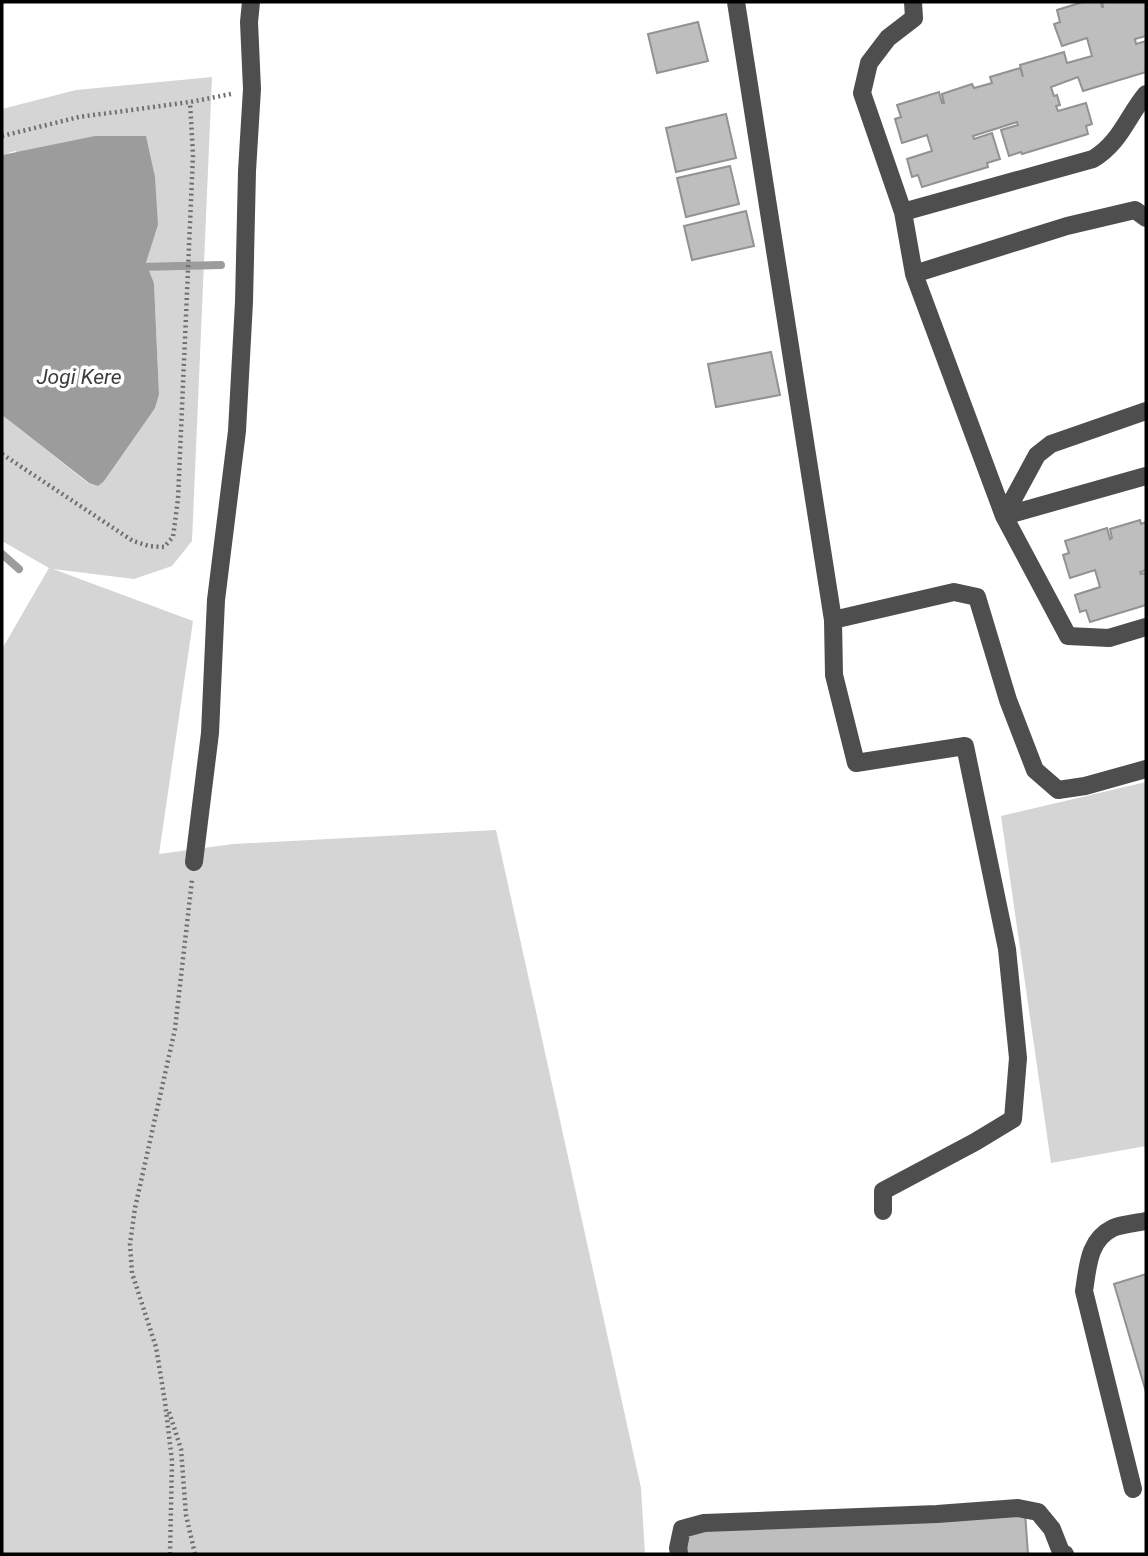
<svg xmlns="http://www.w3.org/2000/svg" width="1148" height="1556" font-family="Roboto,sans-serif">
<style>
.green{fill:#d5d5d5}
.water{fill:#9c9c9c}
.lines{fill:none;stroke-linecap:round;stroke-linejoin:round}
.stream{stroke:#9c9c9c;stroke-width:8}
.building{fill:#bebebe;stroke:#929292;stroke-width:2}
.path{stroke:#707070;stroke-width:4.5;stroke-dasharray:2 3.5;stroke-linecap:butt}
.minor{stroke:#4e4e4e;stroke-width:18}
.labels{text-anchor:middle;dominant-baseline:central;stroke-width:7;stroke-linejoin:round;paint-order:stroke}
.water-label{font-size:21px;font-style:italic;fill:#3d3d3d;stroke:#fff}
</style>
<rect width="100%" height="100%" fill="#fff"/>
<path class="green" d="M212 77 192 541 172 566 134 579 53 569 193 621 159 854 233 844 496 830 641 1488 645 1554H2V649L49 568 2 541V415L88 483 98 486 159 394 154 283 146 263 158 225 15 151 2 155V109L76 90Z
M1146 782V1146L1051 1163 1001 816Z"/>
<path class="water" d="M95 136H146L155 177 158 225 146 263 154 283 159 394 155 408 104 481 98 486 89 483 2 415V155Z"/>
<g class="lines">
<path class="stream" d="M140 267 221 265
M2 554 19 569"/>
</g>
<path class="building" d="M1083 2H1101L1102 7H1103L1102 2H1146V36L1135 39 1136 44 1146 41V72L1083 91 1078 77 1051 87 1054 96 1057 95 1060 105 1056 106 1058 111 1086 103 1092 124 1086 126 1088 134 1022 154 1021 152 1009 156 1001 130 1018 125 1017 122 973 136 974 139 992 133 1000 159 987 163 988 167 922 187 918 175 912 177 907 159 932 151 927 135 902 143 895 119 901 117 897 105 939 92 942 103H944L942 94 972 84 974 88 992 83 990 77 1020 68 1023 77 1020 65 1064 52 1067 63 1092 56 1087 38 1062 46 1054 24 1060 22 1057 10Z
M698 22 708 61 657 73 648 34Z
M726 114 736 158 676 172 666 128Z
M730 166 739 204 686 217 677 178Z
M746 211 754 246 692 260 684 226Z
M771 352 780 395 716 407 708 364Z
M1140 520 1141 524 1146 522V570L1140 572 1141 574 1146 573V605L1090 622 1086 610 1080 612 1075 595 1100 587 1095 570 1070 578 1063 555 1069 553 1065 541 1107 528 1110 539 1112 538 1110 529Z
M1146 1274V1392L1114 1284Z
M1025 1512 1028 1554H687L686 1531Z"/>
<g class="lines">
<path class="path" d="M2 136 79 117 190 102 231 94
M2 454 133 541 149 546 164 547 173 537 178 499 193 155 190 102
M169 1412 181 1449 186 1515 195 1554
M170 1554 172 1461 165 1402 156 1347 132 1273 130 1244 135 1208 175 1029 192 880"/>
<path class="minor" d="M736 2 833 620 834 675 856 763 965 746 1007 949 1018 1058 1013 1119 975 1142 883 1191V1211
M913 2 914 18 888 38 869 63 862 93 903 212 914 274 1004 516 1068 636 1109 638 1146 627
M903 212 1093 159C1120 143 1127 117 1146 94
M914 274 1067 226 1135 210 1146 218
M1004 516 1037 455 1051 444 1146 411
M1004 516 1146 476
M833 620 954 592 977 597 1008 700 1035 770 1058 790 1085 786 1146 769
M194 862 210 733 216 600 237 431 244 302 247 171 252 89 249 22 251 2
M1133 1489 1084 1291C1088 1267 1088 1240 1113 1228 1123 1224 1136 1223 1146 1221
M679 1554 678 1548 682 1529 704 1523 937 1514 1018 1508 1038 1512 1052 1529 1061 1552 1065 1554"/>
</g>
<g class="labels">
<g class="water-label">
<text x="79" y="377">Jogi Kere</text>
</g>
</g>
<rect width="1148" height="1556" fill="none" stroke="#000000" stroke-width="7"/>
</svg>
